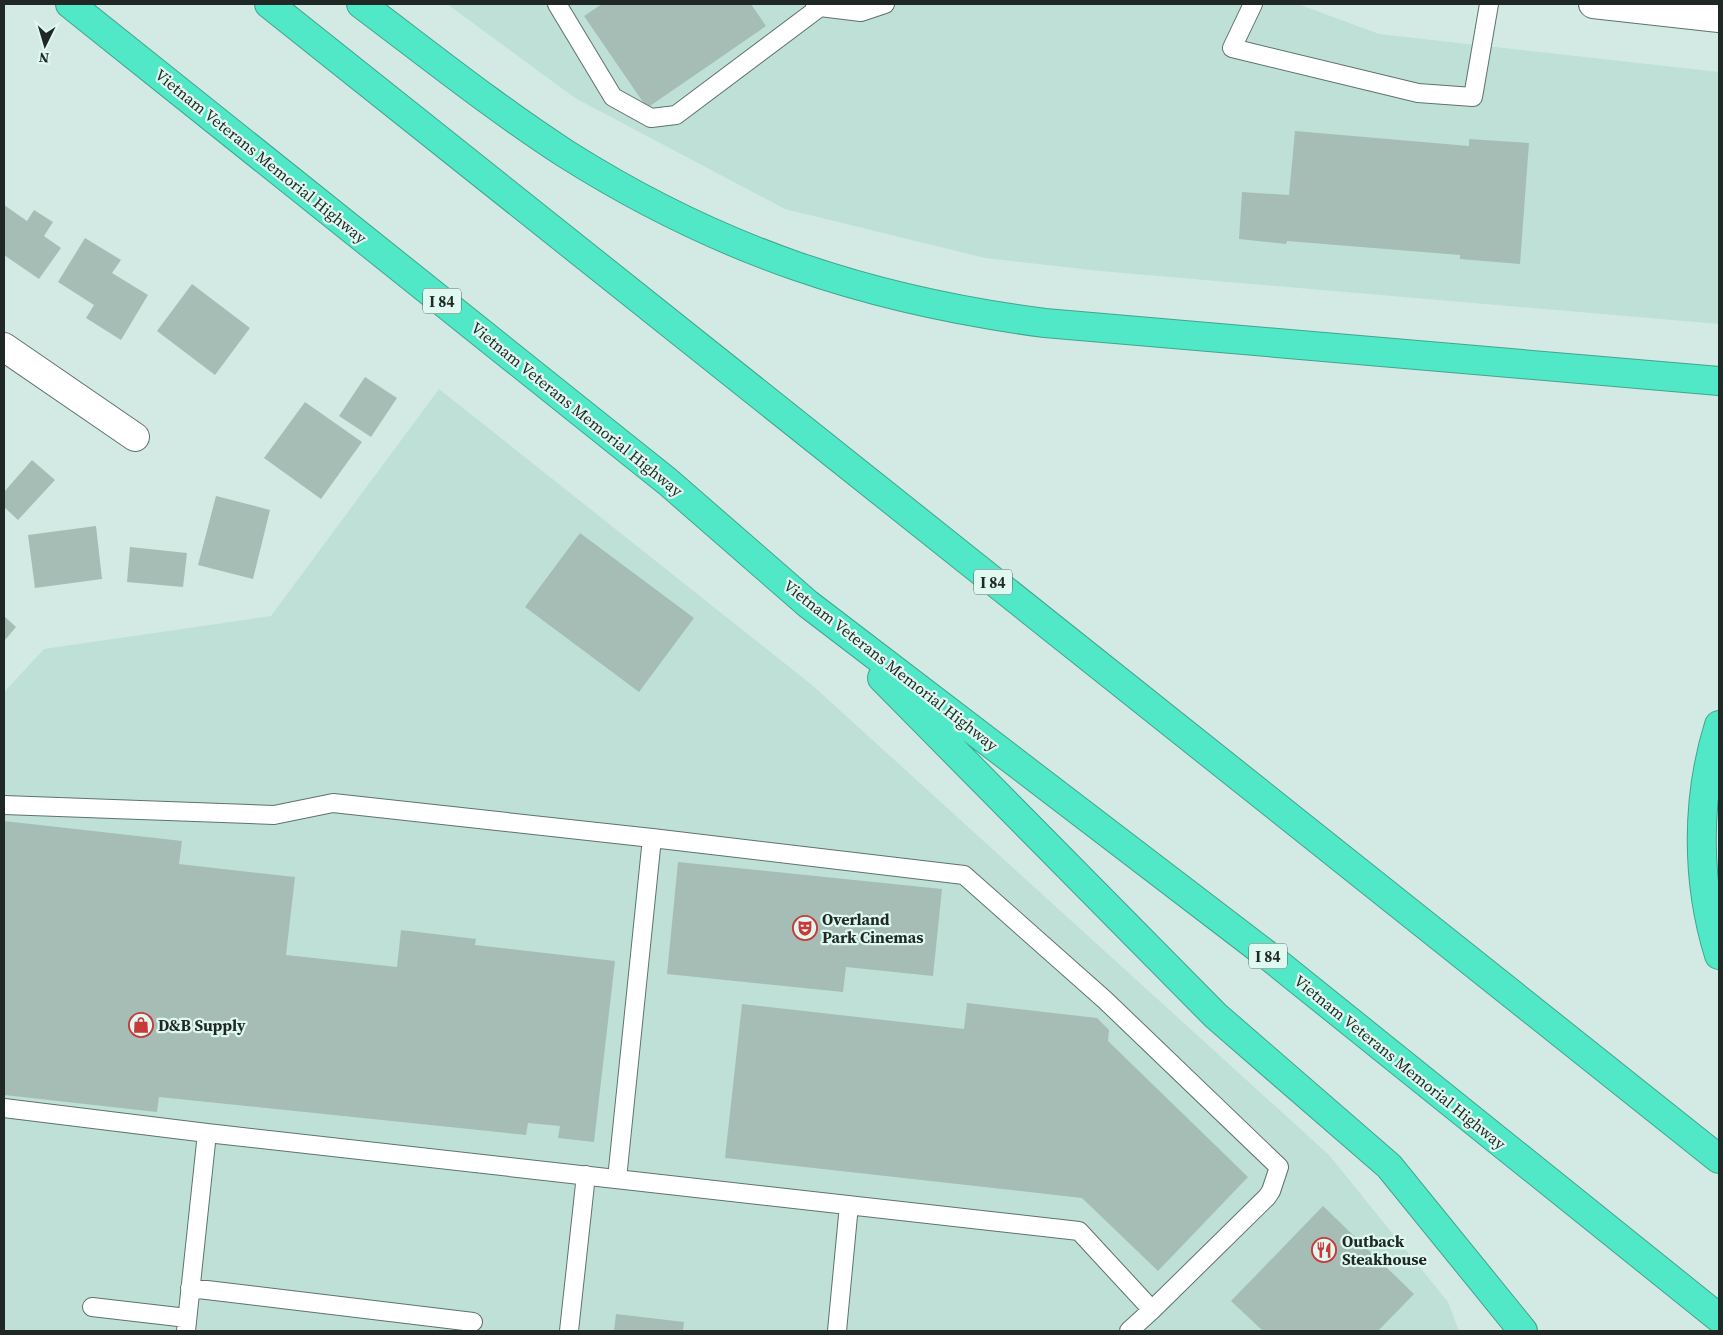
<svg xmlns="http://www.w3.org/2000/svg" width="1723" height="1335" font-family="'Source Serif 4',serif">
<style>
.built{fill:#bfe0d6}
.building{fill:#a6bdb6}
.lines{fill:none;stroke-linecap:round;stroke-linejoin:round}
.service-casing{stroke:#5d736c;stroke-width:20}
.minor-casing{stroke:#5d736c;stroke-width:30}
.motorway-casing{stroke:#40a58e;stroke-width:30}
.service{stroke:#fff;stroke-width:18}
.minor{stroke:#fff;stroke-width:28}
.motorway{stroke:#51e8c7;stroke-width:28}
.labels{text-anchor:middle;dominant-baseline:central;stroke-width:4.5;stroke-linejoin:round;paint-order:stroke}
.shield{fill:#dff8f0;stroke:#596662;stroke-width:1}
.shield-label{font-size:15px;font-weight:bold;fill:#1f2825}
.street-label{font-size:16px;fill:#1f2825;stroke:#dff8f0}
.poi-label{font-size:16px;font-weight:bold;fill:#1f2825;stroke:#dff8f0;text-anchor:start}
</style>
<rect width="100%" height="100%" fill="#d2eae3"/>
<path class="built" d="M447 4H1298L1379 34 1719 72V324L1100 271 985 258 785 209 575 98Z
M439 389 812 685 1329 1155 1448 1302 1459 1331H4V692L44 649 271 616Z"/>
<path class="building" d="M602 4H751L766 26 647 108 584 16Z
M1295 131 1469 146V139L1529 143 1520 264 1460 259V255L1287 241 1286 244 1239 239 1242 192 1289 195Z
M4 205 27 221 34 210 53 222 44 236 61 248 39 279 4 255Z
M85 238 121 260 112 273 148 295 121 340 86 318 94 305 58 282Z
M192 284 250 328 215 375 157 331Z
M365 377 397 398 371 437 339 416Z
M305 402 362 442 321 499 264 458Z
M32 460 55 480 18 520 4 507V492Z
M216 496 270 510 253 579 198 565Z
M96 526 102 579 35 588 28 535Z
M580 533 694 618 639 692 525 607Z
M130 547 187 553 183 587 127 582Z
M4 616 16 627 4 641Z
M4 821 182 841 179 864 295 877 286 955 397 967 401 930 476 939 475 945 615 961 594 1142 558 1138 560 1126 528 1123 526 1135 159 1097 157 1112 4 1095Z
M678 862 942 889 933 976 846 967 843 992 667 974Z
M967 1003 1097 1018 1109 1030 1108 1041 1248 1177 1158 1271 1082 1198 725 1158 742 1004 964 1029Z
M1323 1206 1414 1294 1378 1331H1263L1231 1301Z
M616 1314 684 1322 683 1331H614Z"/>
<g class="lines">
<defs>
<path id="service" d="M557 4 613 97 651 118 676 115 820 7
M815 4 820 7 861 12 885 4
M1253 4 1232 48 1418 93 1473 97 1489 4
M4 805 274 815 333 803 652 838
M4 1108 207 1133 186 1331
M207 1133 1079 1231 1152 1310 1129 1331
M617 1179 652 838 964 875 1105 1000 1279 1167 1271 1191 1267 1197 1152 1310
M190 1288 473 1322
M92 1307 187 1318
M569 1331 586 1175
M837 1331 849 1205"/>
<path id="minor" d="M1593 4 1719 18
M4 347 135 437"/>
<path id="motorway" d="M70 4 668 482 808 604 1266 954 1719 1318
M269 4 1719 1159
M361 4C429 55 495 108 566 154 718 250 867 300 1045 323L1719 381
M882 678 1216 1016 1389 1166 1523 1331
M1719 725C1696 798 1696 881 1719 955"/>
</defs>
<use href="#service" class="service-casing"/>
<use href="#minor" class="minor-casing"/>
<use href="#motorway" class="motorway-casing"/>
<use href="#service" class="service"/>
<use href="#minor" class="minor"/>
<use href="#motorway" class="motorway"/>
</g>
<defs>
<symbol id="theatre-ring" viewBox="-11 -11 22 22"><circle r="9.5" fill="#dff8f0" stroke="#c83938" stroke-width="1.5"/><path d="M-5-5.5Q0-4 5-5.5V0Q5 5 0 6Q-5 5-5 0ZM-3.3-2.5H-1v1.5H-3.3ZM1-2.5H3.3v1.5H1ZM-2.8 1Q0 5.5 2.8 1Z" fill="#c83938"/></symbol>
<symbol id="shop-ring" viewBox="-11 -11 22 22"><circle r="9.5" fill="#dff8f0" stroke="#c83938" stroke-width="1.5"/><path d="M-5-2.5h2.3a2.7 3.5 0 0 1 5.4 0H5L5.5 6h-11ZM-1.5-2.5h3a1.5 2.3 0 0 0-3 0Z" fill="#c83938"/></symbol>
<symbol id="restaurant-ring" viewBox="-11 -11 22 22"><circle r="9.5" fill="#dff8f0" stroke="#c83938" stroke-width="1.5"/><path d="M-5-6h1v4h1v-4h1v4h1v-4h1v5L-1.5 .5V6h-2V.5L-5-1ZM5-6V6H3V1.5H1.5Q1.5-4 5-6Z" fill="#c83938"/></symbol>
</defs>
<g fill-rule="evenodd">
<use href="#theatre-ring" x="791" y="914" width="28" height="28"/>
<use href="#shop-ring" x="127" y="1011" width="28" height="28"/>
<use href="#restaurant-ring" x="1310" y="1236" width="28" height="28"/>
</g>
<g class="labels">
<g class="shield">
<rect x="423" y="288.5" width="38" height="25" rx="4"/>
<rect x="974" y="569.5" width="38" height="25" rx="4"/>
<rect x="1249" y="943.5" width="38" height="25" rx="4"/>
</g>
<g class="shield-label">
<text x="442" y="301">I 84</text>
<text x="993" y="582">I 84</text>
<text x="1268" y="956">I 84</text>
</g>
<g class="street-label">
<text transform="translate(261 156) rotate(39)">Vietnam Veterans Memorial Highway</text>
<text transform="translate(577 409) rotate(39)">Vietnam Veterans Memorial Highway</text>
<text transform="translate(891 665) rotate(38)">Vietnam Veterans Memorial Highway</text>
<text transform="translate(1400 1062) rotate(39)">Vietnam Veterans Memorial Highway</text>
</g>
<g class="poi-label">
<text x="822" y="919">Overland<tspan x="822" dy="18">Park Cinemas</tspan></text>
<text x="158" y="1025">D&amp;B Supply</text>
<text x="1342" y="1241">Outback<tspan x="1342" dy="18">Steakhouse</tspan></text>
</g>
</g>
<rect width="1723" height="1335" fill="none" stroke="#1f2825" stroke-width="10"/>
<g transform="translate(45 45) rotate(185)" stroke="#dff8f0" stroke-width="4" paint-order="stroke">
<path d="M0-4L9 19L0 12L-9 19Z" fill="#1f2825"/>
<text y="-8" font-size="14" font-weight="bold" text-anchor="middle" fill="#1f2825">N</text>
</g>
</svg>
